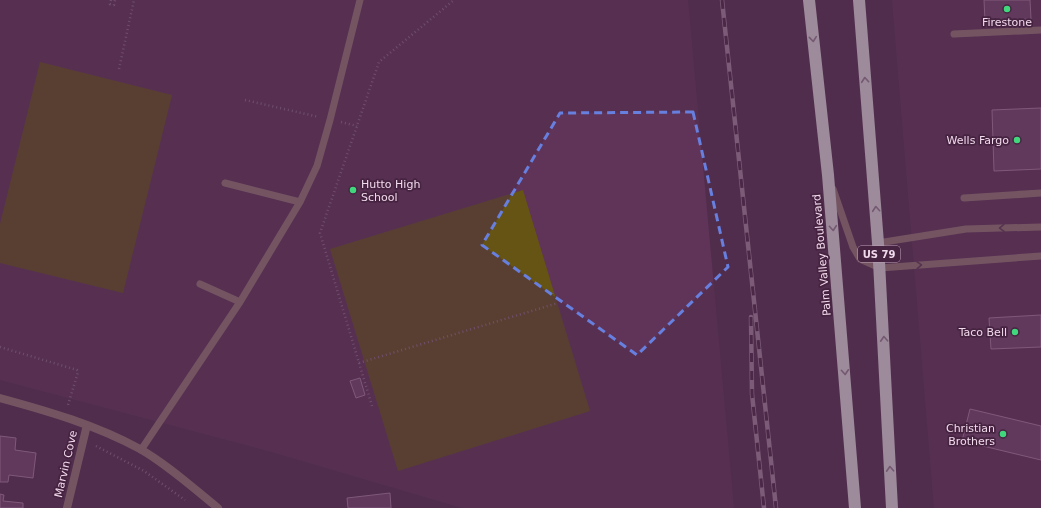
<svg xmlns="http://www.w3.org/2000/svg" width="1041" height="508" font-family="'DejaVu Sans',sans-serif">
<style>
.built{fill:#5f3458}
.green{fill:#655413}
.building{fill:#774770;stroke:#b88db0}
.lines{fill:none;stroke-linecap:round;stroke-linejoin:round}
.path{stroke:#967791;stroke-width:2.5;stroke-dasharray:1 3;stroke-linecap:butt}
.lane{stroke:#a2847d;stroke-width:7}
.street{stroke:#a2847d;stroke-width:8}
.highway{stroke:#fafafa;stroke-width:12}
.rail-casing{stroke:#af92aa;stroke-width:4.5}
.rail{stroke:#462341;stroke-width:3;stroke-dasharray:9;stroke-linecap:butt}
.oneway{stroke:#a08e9e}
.oneway2{stroke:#5d3b50}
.marked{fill:none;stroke:#677fdf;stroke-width:3;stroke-dasharray:8 5;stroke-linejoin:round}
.poi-dot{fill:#40d77d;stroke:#462341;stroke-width:1.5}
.labels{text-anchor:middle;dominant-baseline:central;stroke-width:3.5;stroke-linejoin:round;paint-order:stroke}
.shield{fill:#462341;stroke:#bea3b9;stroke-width:1}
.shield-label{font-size:10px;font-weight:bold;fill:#f1daec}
.poi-label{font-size:11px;fill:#f1daec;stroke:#462341;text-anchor:end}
.street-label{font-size:11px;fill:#f1daec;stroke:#462341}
</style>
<rect width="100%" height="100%" fill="#512d4c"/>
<path class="built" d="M0 0H688L734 508H462L268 451 0 380Z
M892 0H1041V508H934Z"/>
<path class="green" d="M40 62 172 95 123 293 0 263V224Z
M523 190 590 411 398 471 330 249Z"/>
<path class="building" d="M984 0H1030L1031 19 985 21Z
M1041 108V169L994 171 992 110Z
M1041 315V347L991 349 989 318Z
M360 378 365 395 356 398 350 381Z
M970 409 1041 426V460L962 441Z
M0 436 16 438 15 450 36 453 33 478 9 475 8 482H0Z
M390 493 391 508H348L347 498Z
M0 494 4 495 3 501 23 503V508H0Z"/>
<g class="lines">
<path class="path" d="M111 0 110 4 114 5 115 0
M119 69 134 0
M245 100 319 117
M341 122 357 126
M0 347 77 370 78 372 68 405
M359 363 558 303
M372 406 320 233 379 62 454 0
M96 446 144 471 185 500"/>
<path class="lane" d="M954 34 1041 30
M225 183 300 202
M833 189 853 247 860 259 880 268 1041 256
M964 198 1041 193
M878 243 966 229 1041 227
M200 284 240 302
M141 450 240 302 300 202 317 166 330 120 360 0"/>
<path class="street" d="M0 398C48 411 96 425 140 449 168 465 193 488 218 508
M67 508 87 425"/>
<path class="highway" d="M809 0 828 175 855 508
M859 0 878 243 892 508"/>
<defs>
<path id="rail" d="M722 0 776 508
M751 317 752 394 764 508"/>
</defs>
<use href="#rail" class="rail-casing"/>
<use href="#rail" class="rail"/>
</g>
<defs><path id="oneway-chevron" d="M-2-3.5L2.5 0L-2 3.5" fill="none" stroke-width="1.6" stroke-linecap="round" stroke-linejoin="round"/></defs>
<g class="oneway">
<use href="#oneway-chevron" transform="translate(813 39) rotate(84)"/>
<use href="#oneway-chevron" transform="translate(865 80) rotate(-95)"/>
<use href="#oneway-chevron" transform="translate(876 209) rotate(-95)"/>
<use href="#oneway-chevron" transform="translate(833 228) rotate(85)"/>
<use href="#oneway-chevron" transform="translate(884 339) rotate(-93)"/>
<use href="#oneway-chevron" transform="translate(845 372) rotate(86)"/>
<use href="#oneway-chevron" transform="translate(890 469) rotate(-93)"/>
</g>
<g class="oneway2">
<use href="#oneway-chevron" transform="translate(1002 228) rotate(178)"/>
<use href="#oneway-chevron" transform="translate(919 265) rotate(-4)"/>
</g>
<path d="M0 0H1041V508H0ZM693 112 728 267 637 355 482 245 560 113Z" fill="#512d4c" fill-opacity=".55" fill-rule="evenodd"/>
<path class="marked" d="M693 112 728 267 637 355 482 245 560 113Z"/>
<g class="poi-dot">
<circle cx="1007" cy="9" r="4"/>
<circle cx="1017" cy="140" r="4"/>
<circle cx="353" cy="190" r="4"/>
<circle cx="1015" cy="332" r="4"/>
<circle cx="1003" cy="434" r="4"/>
</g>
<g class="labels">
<rect class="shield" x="858" y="246" width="42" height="16" rx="3"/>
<g class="shield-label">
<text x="879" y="254">US 79</text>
</g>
<g class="poi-label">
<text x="1007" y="22" text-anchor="middle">Firestone</text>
<text x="1009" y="140">Wells Fargo</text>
<text x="361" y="184" text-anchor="start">Hutto High<tspan x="361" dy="13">School</tspan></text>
<text x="1007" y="332">Taco Bell</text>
<text x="995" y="428">Christian<tspan x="995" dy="13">Brothers</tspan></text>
</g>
<g class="street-label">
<text transform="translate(822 255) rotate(-95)">Palm Valley Boulevard</text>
<text transform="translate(66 464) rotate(-77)">Marvin Cove</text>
</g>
</g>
</svg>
